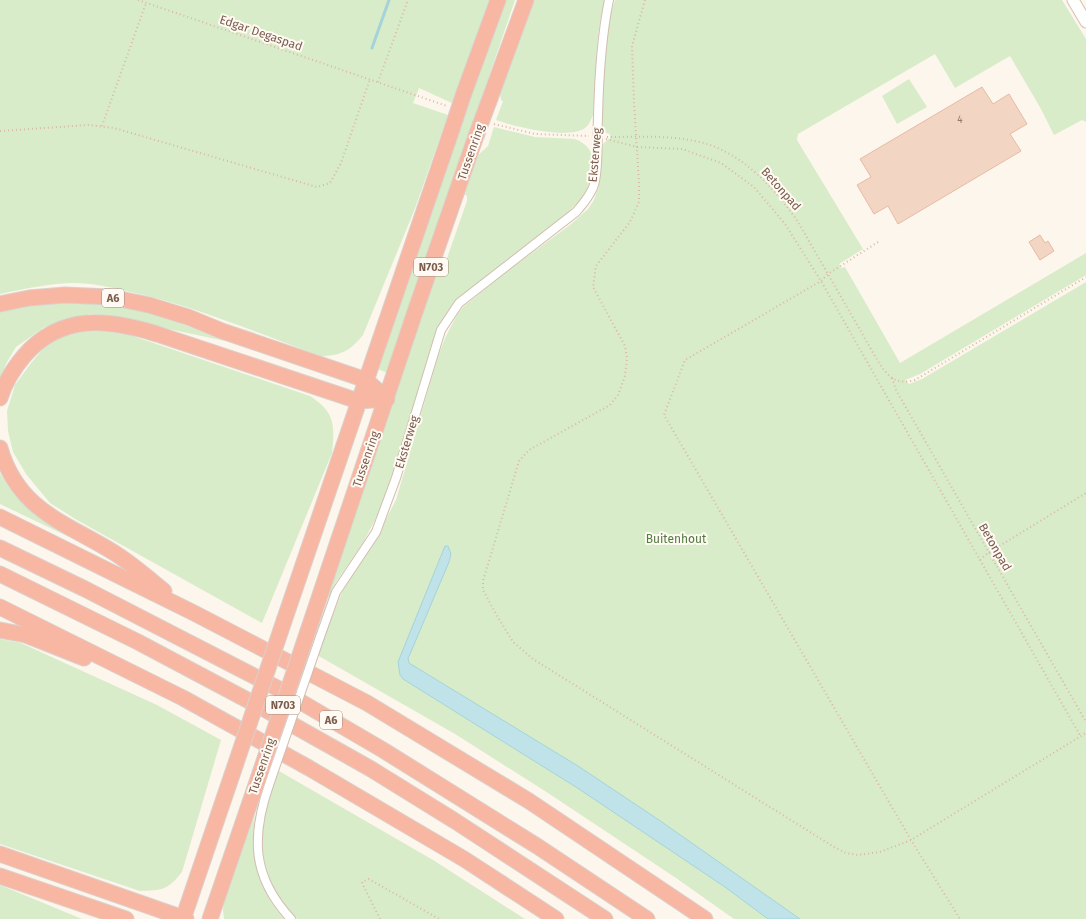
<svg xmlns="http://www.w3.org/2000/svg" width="1086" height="919" font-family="'Fira Sans',sans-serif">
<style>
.green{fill:#d8ecc9}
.water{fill:#bfe3e8;stroke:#a5d3da}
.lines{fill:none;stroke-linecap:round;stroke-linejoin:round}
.stream{stroke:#a5d3da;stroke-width:3}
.building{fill:#f3d5c3;stroke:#e6bba3}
.street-casing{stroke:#d1beb0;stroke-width:10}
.secondary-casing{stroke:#d6c0b0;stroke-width:13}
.highway-casing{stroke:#dad1cd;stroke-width:17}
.path{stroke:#d9b8a5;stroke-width:2;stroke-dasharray:1 3;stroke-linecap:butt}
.street{stroke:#fff;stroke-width:8}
.secondary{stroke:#fff;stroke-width:11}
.highway{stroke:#f7b7a3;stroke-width:15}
.street-bridge-casing{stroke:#d1beb0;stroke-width:10;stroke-linecap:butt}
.highway-bridge-casing{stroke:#dad1cd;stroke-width:17;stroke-linecap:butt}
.street-bridge{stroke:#fff;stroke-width:8}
.highway-bridge{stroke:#f7b7a3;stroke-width:15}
.labels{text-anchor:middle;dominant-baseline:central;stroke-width:4;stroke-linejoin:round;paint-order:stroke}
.number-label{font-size:10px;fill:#987a6a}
.shield{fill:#fffaf3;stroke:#a28b7f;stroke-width:1}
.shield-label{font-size:11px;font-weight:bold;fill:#7a5c4d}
.street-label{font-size:12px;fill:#7a5c4d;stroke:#fffaf3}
.park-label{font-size:12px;fill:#537a41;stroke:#fffaf3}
</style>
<rect width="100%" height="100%" fill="#fdf6ec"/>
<path class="green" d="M0 0H490L452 103 419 88 413 103 448 115 414 211 363 335C351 350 341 356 321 356 257 333 193 305 126 291 109 287 92 283 75 283 50 283 24 289 0 294Z
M504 0H515L389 370 385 372 378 369 377 365Z
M529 0H605C594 37 597 77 593 115 591 120 589 125 585 128 568 140 515 127 496 120L503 101 501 100 499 88Z
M615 0H1062L1086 39V122L1082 120 1054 135 1041 109 1010 56 955 88 935 54 798 134 797 140 863 249 839 264 841 268 845 267 900 363 1086 253V275L920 374 905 380 909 384 922 379 1086 282V919H734L676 878 548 793 455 734 317 655 342 592 377 536 396 500 438 356 446 336 457 315 463 307 510 269 570 225 588 209 594 200 599 186 601 146 608 139H610V134L602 132 603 63 609 19Z
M909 79 927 107 897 124 882 96Z
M494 127 535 137 575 139C595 147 595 161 590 180 588 186 586 192 583 197 578 203 572 207 568 213L453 305 447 313 439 327 390 483 378 514 363 543 336 582 329 597H326L431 287 445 260 446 261 467 201V196L465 195 468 180 476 157 488 146Z
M46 300 138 306 225 341 103 315 91 314 69 319 43 328 16 347 7 362 0 378V309Z
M100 331 127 334 310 396C335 412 335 425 332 453L262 623 77 520 50 503 26 474 13 452 8 431 7 411 15 385 31 363 48 343 65 336 81 332Z
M0 473 13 493 37 516 69 537 0 504Z
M0 639 21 643 67 664 157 705 221 740 182 872C167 891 162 890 140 891L0 844Z
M279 771 433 860 525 919H297C274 894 262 870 262 836 262 827 263 817 265 808 269 796 275 783 279 771Z
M255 815C250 854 257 889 284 919H224L223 911 224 898Z
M0 885 82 919H0Z"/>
<path class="water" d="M445 546H448L451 554 449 562 410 654 408 658 409 663 578 766 659 820 800 919H768L725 887 579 789 403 679 400 675 398 662Z"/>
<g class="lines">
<path class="stream" d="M372 48 389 0"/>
</g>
<path class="building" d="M982 87 993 104 1009 94 1027 124 1010 134 1021 151 898 224 888 206 874 214 857 185 871 177 860 159Z
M1040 235 1045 243 1048 241 1054 251 1040 260 1029 242Z"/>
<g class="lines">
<defs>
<path id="street" d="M320 637 336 592 376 532 396 478 441 330 459 303 576 212C584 203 593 192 595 181 599 160 597 137 598 116 599 77 601 38 609 0
M269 785C251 837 252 877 291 919"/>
<path id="secondary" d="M1073 0 1086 22"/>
<path id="highway" d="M464 93 498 0
M489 101 526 0
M0 304 29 298 65 295 110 297 149 305 188 317 222 331 366 380 387 399
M0 398C5 382 13 369 24 356 61 313 108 319 157 334L358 401 387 399
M0 448C18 510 64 522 113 552 131 563 148 578 164 591
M0 517 194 613 367 703 529 801 705 919
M0 548 85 589 277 688 383 750 537 846 647 919
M0 574 138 642 268 711 371 769 455 821 605 919
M0 607 183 698 309 768 464 859 556 919
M285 618 452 129
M0 630 26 635 84 658
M308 631 416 309 476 136
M0 854 186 919
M0 876 126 919
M183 919 235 766
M210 919 258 779"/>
</defs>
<use href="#street" class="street-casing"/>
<use href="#secondary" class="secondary-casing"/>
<use href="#highway" class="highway-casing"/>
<path class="path" d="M138 0 447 106
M645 0 632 46 634 103 639 183V202L630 222 596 266 593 287 625 346 627 358 625 376 618 395 610 405 529 450 519 461 483 581V590L496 614 513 642 533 659 834 847 846 853 858 855 880 852 911 840 1086 733
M378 82 408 0
M494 124 535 134 589 136
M102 126 146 3
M0 131 89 125 114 128 317 187 330 183 341 163 370 79
M607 137C636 137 666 135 695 141 739 149 774 187 798 222L879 363C889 378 897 385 915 380L1086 277
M606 139 637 147 682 149 721 163 754 187 785 224 821 281 1081 737
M878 242 828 274 821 281 685 360 664 415 911 840 960 919
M892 378 896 390 1086 722
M980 560 988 553 1086 493
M380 919 364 887 362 882 369 879 439 919"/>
<use href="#street" class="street"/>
<use href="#secondary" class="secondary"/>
<use href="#highway" class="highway"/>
<defs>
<path id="street-bridge" d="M269 785 320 637"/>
<path id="highway-bridge" d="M452 129 464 93
M476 136 489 101
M235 766 285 618
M258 779 308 631"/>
</defs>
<use href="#street-bridge" class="street-bridge-casing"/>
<use href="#highway-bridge" class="highway-bridge-casing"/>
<use href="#street-bridge" class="street-bridge"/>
<use href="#highway-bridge" class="highway-bridge"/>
</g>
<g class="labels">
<g class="number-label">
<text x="960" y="120">4</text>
</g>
<g class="shield">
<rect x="414" y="258" width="34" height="18" rx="3"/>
<rect x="102" y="289" width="22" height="18" rx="3"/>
<rect x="266" y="696" width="34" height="18" rx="3"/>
<rect x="320" y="711" width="22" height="18" rx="3"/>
</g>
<g class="shield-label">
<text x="431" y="267">N703</text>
<text x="113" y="298">A6</text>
<text x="283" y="705">N703</text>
<text x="331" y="720">A6</text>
</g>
<g class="street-label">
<text transform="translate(261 33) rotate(19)">Edgar Degaspad</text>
<text transform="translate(471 152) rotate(-71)">Tussenring</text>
<text transform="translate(595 155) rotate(-85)">Eksterweg</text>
<text transform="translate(781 189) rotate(48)">Betonpad</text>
<text transform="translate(407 442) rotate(-73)">Eksterweg</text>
<text transform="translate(366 459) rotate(-71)">Tussenring</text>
<text transform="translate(995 547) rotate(60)">Betonpad</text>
<text transform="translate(262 766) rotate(-71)">Tussenring</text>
</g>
<g class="park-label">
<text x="676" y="539">Buitenhout</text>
</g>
</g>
</svg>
